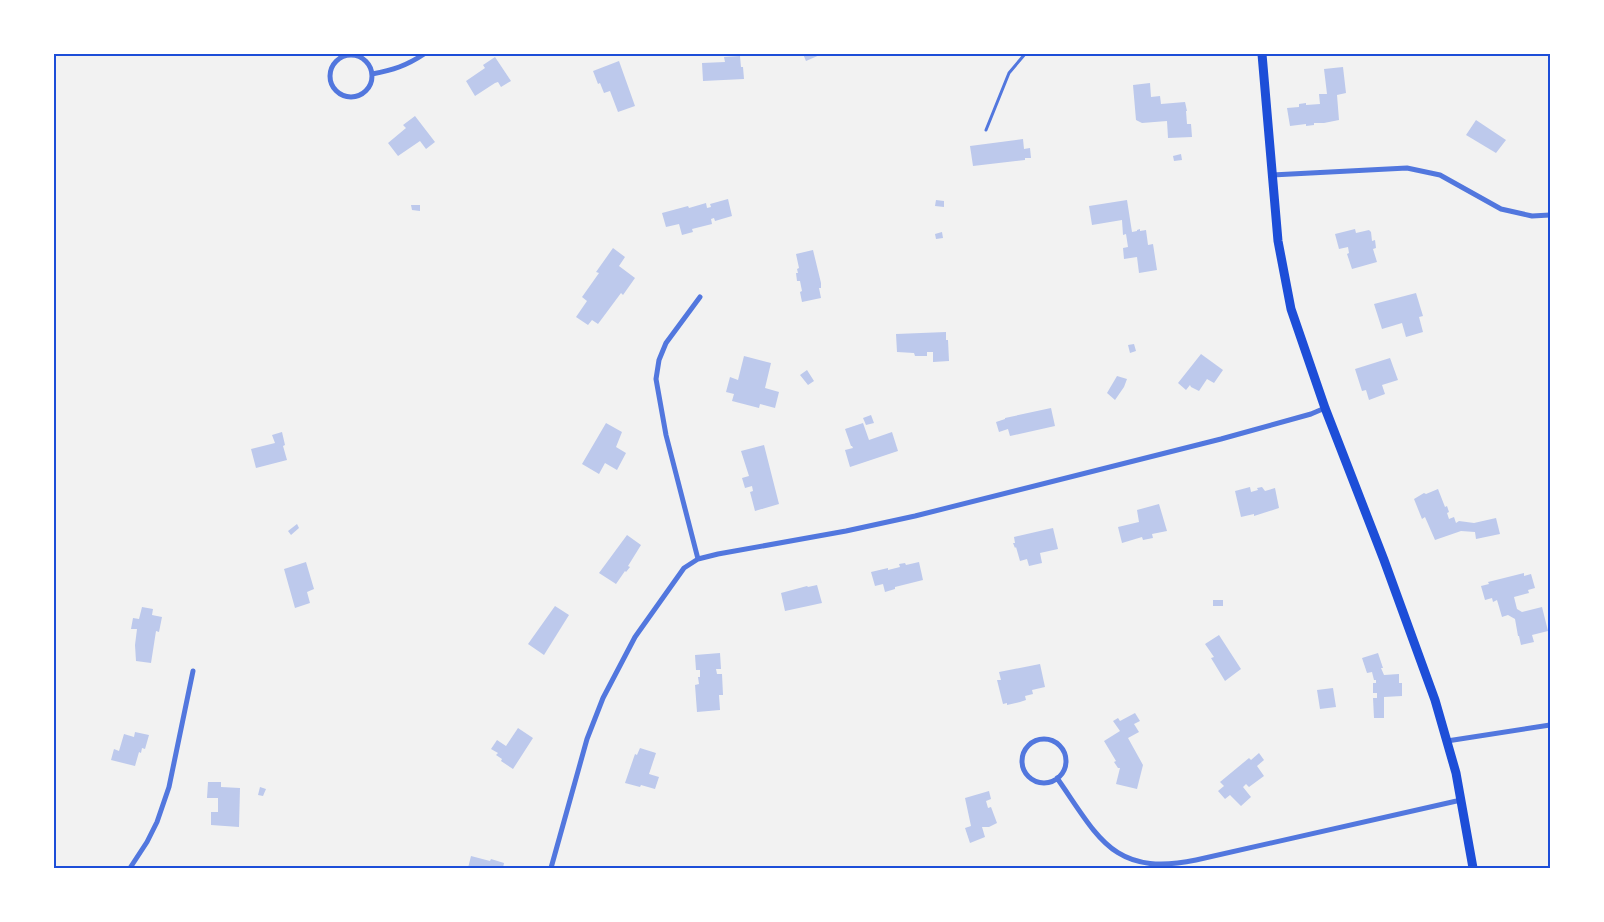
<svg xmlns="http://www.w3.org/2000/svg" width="1604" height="922" font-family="Karla,sans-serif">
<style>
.building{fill:#bdc9ec}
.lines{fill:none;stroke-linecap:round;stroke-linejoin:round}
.service{stroke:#5277de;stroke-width:3}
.minor{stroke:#5277de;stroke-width:5}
.secondary{stroke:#1d4ed8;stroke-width:9}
.neatline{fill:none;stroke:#1d4ed8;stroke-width:2}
</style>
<rect width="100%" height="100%" fill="#f2f2f2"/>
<path class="building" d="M803 54H822L806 61Z
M740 56 741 67H743L744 79 703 81 702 63 725 62 724 57Z
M495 57 511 81 501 87 498 82 495 83 475 96 466 81 485 68 483 65Z
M619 61 635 106 618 112 610 91 604 93 600 83 598 84 593 71Z
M1343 67 1346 93 1337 95 1339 120 1324 123H1314V125L1306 126V124L1290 126 1287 108 1299 107V104L1306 103V105L1320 104 1319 94H1327L1324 69Z
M1150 83 1151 97 1160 96 1161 104 1185 102 1187 111H1186L1187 124H1191L1192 137 1168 138 1167 121 1142 123 1136 120 1133 85Z
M415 116 435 142 426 149 420 141 398 156 388 143 406 128 403 125Z
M1476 120 1506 140 1496 153 1466 135Z
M1023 139 1024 149 1030 148 1031 158H1025V160L973 166 970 146Z
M1181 154 1182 160 1174 161 1173 156Z
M728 199 732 216 715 221 714 218 711 219 712 224 692 229 693 232 682 235 679 224 666 227 662 213 688 206 689 208 706 203 707 208 711 207 710 204Z
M936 200 944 201V207L935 206Z
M1127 200 1132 232 1137 231V230L1140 229V231L1146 230 1148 245 1153 244 1157 270 1139 273 1137 257 1124 259 1123 248 1128 247 1126 234 1123 235 1122 220 1092 225 1089 206Z
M411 205H420V211L412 210Z
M1355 229 1356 233 1369 230 1371 232 1372 241 1375 240 1376 248 1373 249 1377 262 1352 269 1347 254 1349 253 1348 247 1339 249 1335 234Z
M942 232 943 238 936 239 935 234Z
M613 248 625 257 619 266 635 278 623 295 621 293 598 324 592 320 588 325 576 317 587 301 582 297 599 273 596 272Z
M813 250 821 283V288H819L821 298 802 302 800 292 802 291 800 281H797L796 273H798L797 269 799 268 796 254Z
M1416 293 1423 316 1419 317 1423 332 1406 337 1402 323 1382 329 1374 304Z
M946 332V340H948L949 361 933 362V352H927V356H915L914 353 897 352 896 334Z
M1134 344 1136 351 1130 353 1128 345Z
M1201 354 1223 370 1214 383 1207 379 1199 391 1191 387 1190 385 1186 390 1178 383Z
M744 356 771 363 765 388 779 392 775 408 760 404 759 408 732 401 734 394 726 392 730 377 738 380Z
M1390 358 1398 380 1382 385 1385 394 1369 400 1366 390 1362 391 1355 369Z
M807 370 814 381 808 385 800 375Z
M1117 376 1127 379 1124 387 1115 400 1107 393Z
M1051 408 1055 426 1010 436 1008 429 999 432 996 422 1005 419V418Z
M871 415 874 423 866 425 863 418Z
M606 423 622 432 616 447 626 453 617 470 605 463 599 474 582 464Z
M863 423 869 440 892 432 898 451 850 467 845 450 853 448 852 446H851L845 429Z
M282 432 285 445 283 446 287 460 256 468 251 449 275 443 272 435Z
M764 445 779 504 755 511 750 492 753 491 752 486 745 488 742 478 749 476 741 451Z
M1250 487 1251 492 1258 490 1257 488 1262 487 1265 491 1275 488 1279 508 1254 516V514L1241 517 1235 491Z
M1438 489 1445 507 1447 506 1449 512 1447 513 1449 519 1454 517 1456 523 1459 521 1474 523 1496 518 1500 534 1476 539 1475 532 1461 531 1435 540 1425 517 1422 519 1414 499 1424 493 1426 494Z
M1159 504 1167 531 1152 534 1153 538 1143 540 1142 537 1122 543 1118 527 1139 522 1137 510Z
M297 524 299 528 291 535 288 531Z
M1053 528 1058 549 1040 553 1042 563 1029 566 1027 559 1020 561 1016 547 1015 548 1013 543H1015L1014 537Z
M627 535 641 545 628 566 630 567 626 572 625 571 616 584 599 573Z
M306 562 314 589 307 592 310 603 295 608 284 569Z
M919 562 923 580 895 587V589L885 592 883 584 875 586 871 572 888 568V570L900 567 899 564 905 563 906 565Z
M1524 573V576L1531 574 1535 588 1528 590 1529 593 1514 597 1517 609 1522 612 1542 607 1548 631 1532 635 1534 642 1521 645 1519 636H1518L1515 619 1508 615 1502 617 1497 600 1493 602 1492 598 1485 600 1481 586 1489 584 1488 582Z
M817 585 822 603 785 611 781 593 807 586 808 587Z
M1213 600H1223V606H1213Z
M555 606 569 615 544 655 528 644Z
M142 607 153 609 152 615 162 617 159 632 156 631 151 663 136 661 135 645 137 629H131L133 618 139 619Z
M1219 635 1241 669 1225 681 1211 658 1214 657 1205 644Z
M720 653 721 669H716L717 674H722L723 695H719L720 710 697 712 695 685 699 684 698 677H700V670H696L695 655Z
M1378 653 1383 668H1381L1384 675 1399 674V683H1402V696L1384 697V718H1374L1373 698H1377V693H1373V683H1376V680H1374L1372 672 1367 673 1362 658Z
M1040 664 1045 687 1032 690 1033 694 1025 696 1026 700 1020 702 1007 705V703L1003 704 997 680H1001L999 672Z
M1333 688 1336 707 1320 709 1317 690Z
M1135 713 1140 721 1134 724 1139 732 1128 738 1143 765 1137 789 1116 784 1120 768H1118L1114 762 1116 761 1104 741 1120 731 1113 721 1118 718 1120 721Z
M518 728 533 738 513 769 501 761 502 759 496 755 498 753 491 749 497 740 506 746Z
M135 732 149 735 145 749 142 748 141 753 139 752 135 766 111 760 114 749 119 751 124 734 134 737Z
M640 748 656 753 649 774 659 777 655 789 641 785 640 787 625 783 635 754 637 755Z
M1259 753 1264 760 1257 766 1264 776 1249 787 1246 784 1243 787 1251 797 1241 806 1230 795 1225 799 1218 791 1224 786 1220 782 1249 758 1251 760Z
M208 782H221V787L240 788 239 827 211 825V812H218V798H207Z
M260 787 266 789 263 796 258 795Z
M989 791 991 799 986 801 988 808 991 807 997 823 989 827H982L985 837 970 843 965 828 971 826 965 798Z
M471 856 490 861 491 859 504 863 503 868H468Z"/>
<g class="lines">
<path class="service" d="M986 130 1009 73 1025 54"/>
<path class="minor" d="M330 76a21 21 0 1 1 42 0a21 21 0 1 1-42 0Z
M372 74C393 70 406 66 424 54
M1272 175 1407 168 1440 175 1501 209 1532 216 1550 215
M698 559 718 554 846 531 915 516 1221 439 1311 414 1325 408
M1022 761a22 22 0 1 1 44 0a22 22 0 1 1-44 0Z
M1447 741 1550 725
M1057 778C1099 838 1113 877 1196 860L1461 800
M130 868 147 842 157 822 169 787 193 671
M551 868 587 739 603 698 635 637 684 568 698 559 666 435 656 379 659 360 666 343 700 297"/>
<path class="secondary" d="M1262 54 1278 241 1291 309 1325 408 1384 560 1435 700 1456 773 1473 868"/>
</g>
<rect width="1604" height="922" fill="none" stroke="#ffffff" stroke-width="110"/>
<rect x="55" y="55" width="1494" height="812" class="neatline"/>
</svg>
